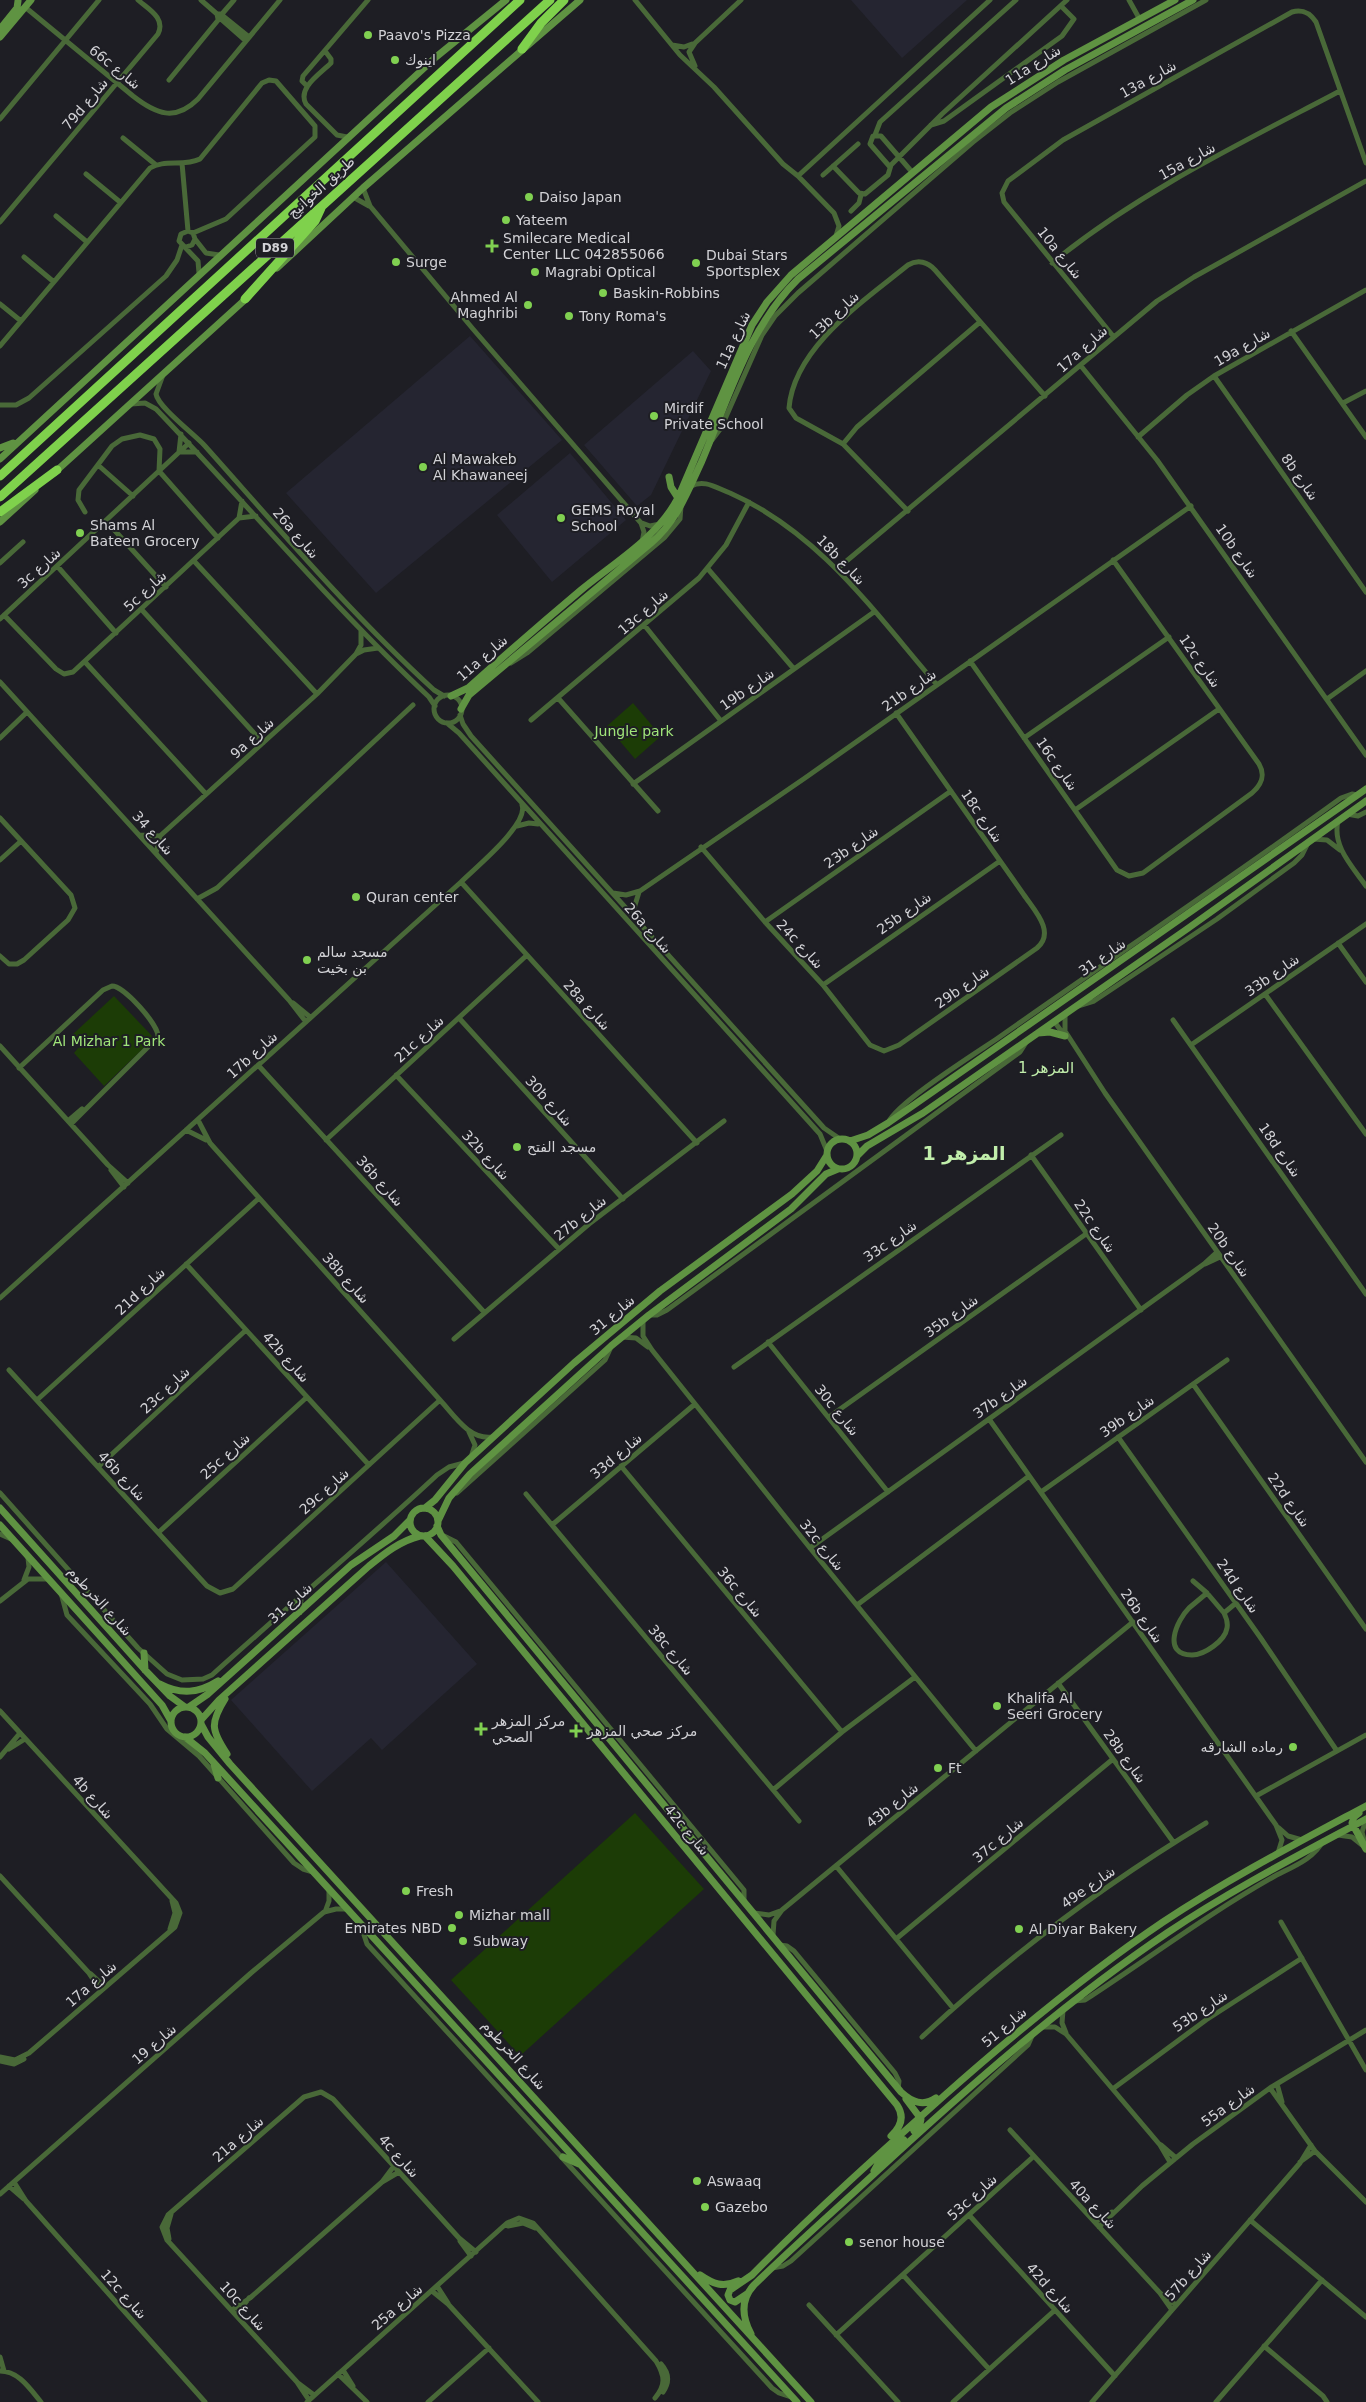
<svg xmlns="http://www.w3.org/2000/svg" width="1366" height="2402" font-family="'DejaVu Sans',Cairo,sans-serif">
<style>
.built{fill:#252531}
.green{fill:#1c3c06}
.lines{fill:none;stroke-linecap:round;stroke-linejoin:round}
.street{stroke:#496938;stroke-width:5}
.secondary{stroke:#5f9342;stroke-width:7}
.highway{stroke:#7fd14c;stroke-width:9}
.poi-dot{fill:#80d051;stroke:#1e1e24;stroke-width:2}
.labels{text-anchor:middle;dominant-baseline:central;stroke-width:4;stroke-linejoin:round;paint-order:stroke}
.shield{fill:#1e1e24;stroke:#9c9ca1;stroke-width:1}
.shield-label{font-size:12px;font-weight:bold;fill:#d2d2d6}
.poi-label{font-size:14px;fill:#d2d2d6;stroke:#1e1e24;text-anchor:start}
.street-label{font-size:14px;fill:#d2d2d6;stroke:#1e1e24}
.park-label{font-size:14px;fill:#a0e57a;stroke:#1e1e24}
.neighbourhood-label{font-size:15px;fill:#c1eeab;stroke:#1e1e24}
.district-label{font-size:19px;font-weight:bold;fill:#c1eeab;stroke:#1e1e24}
</style>
<rect width="100%" height="100%" fill="#1e1e24"/>
<path class="built" d="M851 0H967L902 58Z
M470 336 562 440 376 593 286 493Z
M693 351 711 371 651 495 637 506 584 445Z
M570 453 626 520 552 582 497 515Z
M386 1562 477 1664 382 1750 371 1738 312 1791 231 1700Z"/>
<path class="green" d="M633 703 661 736 635 759 607 726Z
M114 996 154 1038 104 1086 74 1053 80 1046 71 1036Z
M635 1813 704 1889 520 2056 451 1980Z"/>
<g class="lines">
<path class="street" d="M201 0 217 14 218 19 222 18V14H217
M635 0 680 55 714 87 783 164 798 176 834 213 839 226 836 236
M1129 0 1139 18
M25 7 133 96C156 114 175 122 198 99L280 0
M222 14 234 0
M223 16 249 37
M221 19 246 41
M672 45 684 47 692 44
M325 51 331 59V63C320 74 297 88 306 104L337 135 347 137
M695 66 689 52 695 43 741 0
M169 80 219 19
M307 86 302 81 303 76 368 0
M0 119 99 0
M931 125 944 121 1062 36 1074 19 1061 6
M875 135 880 122 1016 0
M123 138 156 165
M182 163 188 231
M833 166 859 193 865 194 888 175 891 165 942 114 1067 0
M890 167 870 144 873 136H881L912 172
M86 174 120 202
M823 175 858 144
M798 176 990 0
M363 188 370 206 473 329 641 523 644 532 642 542
M353 197 369 206
M851 211 859 203 861 195
M56 216 87 242
M0 222 158 34C166 18 148 9 138 0
M195 239 206 253 219 255
M186 247 192 245 195 239 193 233 188 231 181 234 179 241 198 261 199 273
M24 257 54 282
M1052 263C1139 192 1241 143 1340 91
M0 304 21 321
M1291 331 1366 437
M1113 336 1004 202 1002 193 1008 181 1063 140 1292 12C1303 9 1310 13 1316 22L1366 163
M0 346 150 168C164 159 184 167 200 159L262 83 269 80 276 81 315 126V137L226 219 193 233
M1081 366 1157 460 1366 755
M163 375 156 394C158 407 194 434 205 446 279 529 351 614 434 690L444 696
M1214 376 1366 592
M1343 403 1366 391
M131 404 145 403 156 409C247 504 332 606 429 697L435 706
M0 405H16L29 398 166 276 177 260 182 245
M181 434 179 452H197
M1138 437 1187 395 1214 376 1366 290
M712 440 721 428 762 335 775 316 798 293 973 142 1010 113 1058 82 1206 0
M843 444 857 427 980 322
M98 465 133 496
M691 486C705 479 716 488 730 493 820 533 874 612 937 685
M908 511 843 444 796 418 789 408C794 347 865 300 908 265 918 259 928 262 935 270L1045 396
M85 512 78 500 79 490 112 446 122 439 140 435 154 439 160 449 159 471 218 538
M239 518 242 501
M107 522 166 587
M642 523 650 526 660 524
M194 561 317 694
M0 563 23 542
M58 567 116 633
M708 569 794 669
M837 569 1157 301 1194 277 1366 181
M142 610 263 743
M4 615 56 669 64 674 73 672 239 518 256 516
M0 619 189 443
M645 626 721 721
M356 654 364 650 378 648
M970 661 1117 870 1129 876 1143 873 1252 793C1261 785 1266 776 1259 764L1113 560
M85 662 206 794
M511 663 527 653 665 537 680 519 681 506
M0 682 289 1000 306 1022
M434 709a14 14 0 1 1 28 0a14 14 0 1 1-28 0Z
M558 698 658 811
M1327 699 1366 671
M460 715 463 724 471 736 824 1128 840 1139
M531 720 699 578 726 545 749 502
M447 723 459 733 820 1134 827 1151
M0 738 27 712
M1024 738 1169 637
M633 784 874 612
M1075 810 1219 709
M1347 814 1358 816 1366 812
M0 818 71 895 75 908 68 920 24 960 17 964H9L0 956
M1338 821C1332 846 1352 866 1366 886
M517 826 529 823 538 824
M139 835 160 836
M1313 839 1327 840 1340 850
M701 847 765 922 823 985 870 1045 884 1051 899 1045 1037 948C1056 932 1034 910 1024 895L896 713
M156 853 160 836 317 694 356 654 361 645V630
M0 860 21 841
M461 882 697 1143
M613 893 626 895 640 891 805 778 1191 506
M197 899 217 888 413 705
M632 915 639 892
M765 922 951 791
M1338 943 1366 982
M823 985 1000 861
M1265 994 1366 1134
M293 1003 310 1017
M1078 1006 1094 1001 1217 919 1294 863 1302 855 1307 845
M1065 1013V1031L1105 1093 1366 1462
M459 1018 623 1199
M1173 1020 1366 1294
M1054 1021 1064 1035
M1191 1045 1366 924
M0 1046 108 1165 128 1183
M258 1065 484 1312
M19 1068 103 990 112 986C124 986 159 1025 158 1037L71 1124
M396 1075 559 1249
M198 1120 210 1143 440 1400C454 1415 469 1440 492 1437
M68 1121 82 1109
M888 1123C896 1103 976 1053 998 1038 1112 958 1228 880 1341 798L1352 794 1358 795
M186 1130 206 1140
M326 1140 527 955
M1031 1155 1141 1310
M111 1170 124 1187
M186 1264 369 1465
M1205 1264 1220 1257
M0 1298 461 882C475 868 529 824 522 805
M650 1315H657L667 1310 1020 1052 1027 1041
M643 1320V1336L652 1350 810 1548 976 1751
M622 1337 636 1338 648 1347
M454 1339 589 1224 724 1121
M768 1342 888 1492
M734 1367 1061 1135
M9 1370 207 1586 220 1593 233 1589 440 1400
M1193 1384 1366 1629
M37 1400 258 1199
M829 1417 1086 1234
M989 1419 1276 1825 1282 1840 1278 1853
M469 1432 475 1445 472 1454
M1118 1437 1260 1637 1337 1751
M621 1466 842 1732
M98 1467 246 1330
M1041 1492 1227 1360
M0 1493 138 1648 167 1674 182 1680 203 1679 212 1675C286 1608 363 1544 437 1475L449 1467 464 1463
M457 1493 605 1360 611 1347
M526 1494 799 1821
M552 1525 695 1404
M159 1532 307 1397
M0 1534 11 1539
M442 1535 456 1542 744 1890V1901
M810 1548 1204 1264 1217 1252
M24 1580 29 1567 28 1558
M1193 1581 1207 1593C1201 1598 1195 1603 1189 1608 1177 1620 1161 1655 1192 1655 1204 1655 1225 1641 1227 1628 1228 1623 1226 1617 1224 1613L1236 1603
M61 1593 67 1615 150 1704 167 1729 199 1756 294 1863 303 1869 313 1872
M1207 1593 1224 1613
M0 1601 28 1579H48
M857 1605 1029 1476
M1058 1683 1174 1843
M0 1711 176 1903 180 1913 175 1927 29 2053 15 2060 0 2057
M9 1749 25 1739
M0 1757 20 1733
M773 1790 842 1732 915 1677
M1256 1796 1366 1735
M1279 1828 1288 1836 1302 1840
M1338 1835 1352 1837 1362 1845
M1364 1840 1362 1832 1366 1820
M836 1866 953 2008
M0 1876 89 1973 101 1991
M325 1912 329 1901V1889
M754 1913 769 1915 780 1911
M1281 1922 1366 2070
M361 1926 367 1944 772 2388 779 2393 791 2397
M170 1929 175 1913 172 1901
M773 1935 774 1921 782 1910 1133 1622
M896 1939 1113 1759
M780 1945 787 1946 794 1951 895 2073 899 2081 898 2089
M91 1974 105 1987
M1074 2001 1085 2000C1148 1959 1209 1913 1275 1876 1292 1867 1314 1859 1323 1841
M1063 2010 1062 2023 1066 2033
M1041 2027H1055L1066 2034 1160 2145 1170 2162
M922 2037C1009 1956 1103 1885 1206 1823
M0 2061 14 2064 24 2059
M1277 2084 1282 2102
M1114 2088 1206 2020 1302 1958
M1270 2088 1315 2151 1366 2202
M1010 2130 1160 2293 1172 2310
M1161 2145 1176 2158
M1300 2162 1315 2151
M14 2182 26 2201 205 2402
M382 2182 399 2172
M9 2186 24 2199
M0 2194 251 1973 324 1912 336 1909H348
M969 2215 1115 2376
M1250 2220 1366 2317
M1095 2222 1112 2212
M508 2226 523 2223 535 2228
M1099 2227 1142 2186 1193 2144 1270 2088 1366 2030
M169 2239 167 2228 171 2214
M460 2241 471 2256
M772 2268 783 2266 791 2261 1028 2045 1032 2036
M903 2275 989 2369
M437 2286 448 2303
M432 2291 448 2304 538 2402
M1160 2293 1176 2305
M809 2305 898 2402
M232 2310 250 2298 382 2182 394 2166
M236 2315 249 2298
M836 2335 1034 2156
M1264 2346 1323 2396 1327 2402
M0 2357 4 2371
M661 2364C669 2373 670 2382 663 2392
M343 2370 353 2386
M0 2371C19 2371 30 2389 41 2402
M338 2374 367 2402
M298 2383 314 2395
M309 2400 297 2382 167 2240 162 2227 168 2215 304 2097 321 2092 333 2099 459 2238 476 2252
M307 2402 507 2223 519 2218 533 2223 656 2361C665 2376 666 2385 655 2398
M428 2402 489 2348
M953 2402 1055 2310
M1092 2402 1300 2163 1311 2145
M1216 2402 1322 2280"/>
<path class="secondary" d="M0 29 17 8 18 1
M0 37 31 0
M277 268 363 188 580 0
M0 448 13 443
M0 459 436 57 506 0
M54 473 248 297
M669 477 671 487 678 498
M0 522 35 490
M451 696 468 688C505 655 543 622 581 590 615 562 657 538 678 498L752 325 767 302 791 275 991 107 1064 60 1175 0
M461 709 469 695 651 543C677 521 687 493 701 463 728 400 748 328 798 279L1006 108 1065 70 1193 0
M1038 1033 1050 1032 1065 1036
M827 1154a15 15 0 1 1 30 0a15 15 0 1 1-30 0Z
M850 1141 868 1135 888 1123 1366 789
M857 1156 867 1146 923 1113 1187 929 1366 801
M410 1522a14 14 0 1 1 28 0a14 14 0 1 1-28 0Z
M0 1508 145 1670 170 1696 185 1707
M425 1508 435 1500 465 1463 574 1363 660 1291 792 1194 817 1171 827 1155
M438 1521 449 1498 470 1474 611 1346 649 1315 791 1209 826 1174 838 1169
M0 1525 162 1705 171 1721
M437 1526 441 1535 901 2092C912 2102 923 2107 936 2098
M425 1536 453 1566 897 2105C905 2117 901 2127 891 2136
M299 1612 300 1597
M144 1653 145 1670
M160 1684C181 1695 199 1693 218 1681
M225 1699C210 1723 211 1730 227 1754
M171 1722a15 15 0 1 1 30 0a15 15 0 1 1-30 0Z
M189 1707 208 1694 351 1565 394 1536 410 1520
M201 1720 219 1700 369 1566C385 1553 400 1541 420 1536
M201 1724 208 1737 230 1764 811 2402
M185 1737 205 1753 797 2402
M214 1764 218 1778
M1359 1813 1354 1817 1352 1823 1366 1849
M906 2099 921 2119 920 2124 914 2131
M563 2157 579 2164
M874 2171 879 2162 904 2140
M700 2275C713 2284 723 2288 738 2281
M747 2294 735 2302 730 2300 728 2295 730 2290 752 2275C814 2212 880 2153 946 2094 1015 2033 1086 1974 1163 1922 1228 1879 1297 1843 1366 1806
M751 2334C742 2317 740 2300 754 2285 793 2247 834 2211 874 2174 967 2088 1062 2004 1167 1933 1231 1890 1299 1855 1366 1819"/>
<path class="highway" d="M522 49 541 23 564 0
M245 299 315 221 321 208
M0 476 520 0
M0 497 550 0
M0 512 57 470"/>
</g>
<g class="poi-dot">
<circle cx="368" cy="35" r="5"/>
<circle cx="395" cy="60" r="5"/>
<circle cx="529" cy="197" r="5"/>
<circle cx="506" cy="220" r="5"/>
<path d="M489.5 238.5h5v5h5v5h-5v5h-5v-5h-5v-5h5z"/>
<circle cx="396" cy="262" r="5"/>
<circle cx="696" cy="263" r="5"/>
<circle cx="535" cy="272" r="5"/>
<circle cx="603" cy="293" r="5"/>
<circle cx="528" cy="305" r="5"/>
<circle cx="569" cy="316" r="5"/>
<circle cx="654" cy="416" r="5"/>
<circle cx="423" cy="467" r="5"/>
<circle cx="561" cy="518" r="5"/>
<circle cx="80" cy="533" r="5"/>
<circle cx="356" cy="897" r="5"/>
<circle cx="307" cy="960" r="5"/>
<circle cx="517" cy="1147" r="5"/>
<circle cx="997" cy="1706" r="5"/>
<path d="M478.5 1721.5h5v5h5v5h-5v5h-5v-5h-5v-5h5z"/>
<path d="M573.5 1723.5h5v5h5v5h-5v5h-5v-5h-5v-5h5z"/>
<circle cx="1293" cy="1747" r="5"/>
<circle cx="938" cy="1768" r="5"/>
<circle cx="406" cy="1891" r="5"/>
<circle cx="459" cy="1915" r="5"/>
<circle cx="452" cy="1928" r="5"/>
<circle cx="1019" cy="1929" r="5"/>
<circle cx="463" cy="1941" r="5"/>
<circle cx="697" cy="2181" r="5"/>
<circle cx="705" cy="2207" r="5"/>
<circle cx="849" cy="2242" r="5"/>
</g>
<g class="labels">
<rect class="shield" x="256" y="238.5" width="38" height="19" rx="4"/>
<g class="shield-label">
<text x="275" y="248">D89</text>
</g>
<g class="poi-label">
<text x="378" y="35">Paavo's Pizza</text>
<text x="405" y="60">اينوك</text>
<text x="539" y="197">Daiso Japan</text>
<text x="516" y="220">Yateem</text>
<text x="503" y="238">Smilecare Medical<tspan x="503" dy="16">Center LLC 042855066</tspan></text>
<text x="706" y="255">Dubai Stars<tspan x="706" dy="16">Sportsplex</tspan></text>
<text x="406" y="262">Surge</text>
<text x="545" y="272">Magrabi Optical</text>
<text x="613" y="293">Baskin-Robbins</text>
<text x="518" y="297" text-anchor="end">Ahmed Al<tspan x="518" dy="16">Maghribi</tspan></text>
<text x="579" y="316">Tony Roma's</text>
<text x="664" y="408">Mirdif<tspan x="664" dy="16">Private School</tspan></text>
<text x="433" y="459">Al Mawakeb<tspan x="433" dy="16">Al Khawaneej</tspan></text>
<text x="571" y="510">GEMS Royal<tspan x="571" dy="16">School</tspan></text>
<text x="90" y="525">Shams Al<tspan x="90" dy="16">Bateen Grocery</tspan></text>
<text x="366" y="897">Quran center</text>
<text x="317" y="952">مسجد سالم<tspan x="317" dy="16">بن بخيت</tspan></text>
<text x="527" y="1147">مسجد الفتح</text>
<text x="1007" y="1698">Khalifa Al<tspan x="1007" dy="16">Seeri Grocery</tspan></text>
<text x="492" y="1721">مركز المزهر<tspan x="492" dy="16">الصحي</tspan></text>
<text x="587" y="1731">مركز صحي المزهر</text>
<text x="1283" y="1747" text-anchor="end">رماده الشارقه</text>
<text x="948" y="1768">Ft</text>
<text x="416" y="1891">Fresh</text>
<text x="469" y="1915">Mizhar mall</text>
<text x="442" y="1928" text-anchor="end">Emirates NBD</text>
<text x="1029" y="1929">Al Diyar Bakery</text>
<text x="473" y="1941">Subway</text>
<text x="707" y="2181">Aswaaq</text>
<text x="715" y="2207">Gazebo</text>
<text x="859" y="2242">senor house</text>
</g>
<g class="street-label">
<text transform="translate(1033 65) rotate(-32)">11a شارع</text>
<text transform="translate(115 67) rotate(39)">66c شارع</text>
<text transform="translate(1148 79) rotate(-29)">13a شارع</text>
<text transform="translate(85 104) rotate(-50)">79d شارع</text>
<text transform="translate(1187 161) rotate(-29)">15a شارع</text>
<text transform="translate(321 187) rotate(-42)">طريق الخوانيج</text>
<text transform="translate(1060 253) rotate(51)">10a شارع</text>
<text transform="translate(834 315) rotate(-43)">13b شارع</text>
<text transform="translate(733 340) rotate(-65)">11a شارع</text>
<text transform="translate(1242 347) rotate(-30)">19a شارع</text>
<text transform="translate(1082 349) rotate(-42)">17a شارع</text>
<text transform="translate(1300 477) rotate(55)">8b شارع</text>
<text transform="translate(296 533) rotate(49)">26a شارع</text>
<text transform="translate(1237 551) rotate(55)">10b شارع</text>
<text transform="translate(841 560) rotate(46)">18b شارع</text>
<text transform="translate(39 568) rotate(-42)">3c شارع</text>
<text transform="translate(145 591) rotate(-43)">5c شارع</text>
<text transform="translate(643 612) rotate(-41)">13c شارع</text>
<text transform="translate(482 658) rotate(-41)">11a شارع</text>
<text transform="translate(1200 661) rotate(55)">12c شارع</text>
<text transform="translate(747 689) rotate(-35)">19b شارع</text>
<text transform="translate(909 690) rotate(-35)">21b شارع</text>
<text transform="translate(252 738) rotate(-42)">9a شارع</text>
<text transform="translate(1057 764) rotate(55)">16c شارع</text>
<text transform="translate(982 816) rotate(55)">18c شارع</text>
<text transform="translate(153 833) rotate(48)">شارع 34</text>
<text transform="translate(851 847) rotate(-35)">23b شارع</text>
<text transform="translate(904 913) rotate(-35)">25b شارع</text>
<text transform="translate(648 928) rotate(48)">26a شارع</text>
<text transform="translate(800 944) rotate(47)">24c شارع</text>
<text transform="translate(1102 957) rotate(-35)">شارع 31</text>
<text transform="translate(1272 975) rotate(-35)">33b شارع</text>
<text transform="translate(962 987) rotate(-35)">29b شارع</text>
<text transform="translate(587 1005) rotate(48)">28a شارع</text>
<text transform="translate(419 1039) rotate(-43)">21c شارع</text>
<text transform="translate(252 1055) rotate(-42)">17b شارع</text>
<text transform="translate(549 1101) rotate(48)">30b شارع</text>
<text transform="translate(1280 1150) rotate(55)">18d شارع</text>
<text transform="translate(486 1155) rotate(47)">32b شارع</text>
<text transform="translate(380 1181) rotate(48)">36b شارع</text>
<text transform="translate(580 1218) rotate(-39)">27b شارع</text>
<text transform="translate(1095 1226) rotate(55)">22c شارع</text>
<text transform="translate(890 1241) rotate(-35)">33c شارع</text>
<text transform="translate(1229 1250) rotate(55)">20b شارع</text>
<text transform="translate(346 1278) rotate(48)">38b شارع</text>
<text transform="translate(140 1291) rotate(-43)">21d شارع</text>
<text transform="translate(612 1315) rotate(-40)">شارع 31</text>
<text transform="translate(951 1316) rotate(-36)">35b شارع</text>
<text transform="translate(286 1357) rotate(48)">42b شارع</text>
<text transform="translate(165 1390) rotate(-43)">23c شارع</text>
<text transform="translate(1000 1397) rotate(-36)">37b شارع</text>
<text transform="translate(837 1410) rotate(51)">30c شارع</text>
<text transform="translate(1127 1416) rotate(-35)">39b شارع</text>
<text transform="translate(225 1456) rotate(-42)">25c شارع</text>
<text transform="translate(616 1456) rotate(-40)">33d شارع</text>
<text transform="translate(122 1476) rotate(47)">46b شارع</text>
<text transform="translate(324 1491) rotate(-42)">29c شارع</text>
<text transform="translate(1289 1500) rotate(55)">22d شارع</text>
<text transform="translate(822 1545) rotate(51)">32c شارع</text>
<text transform="translate(1238 1586) rotate(55)">24d شارع</text>
<text transform="translate(740 1592) rotate(50)">36c شارع</text>
<text transform="translate(100 1601) rotate(48)">شارع الخرطوم</text>
<text transform="translate(290 1603) rotate(-42)">شارع 31</text>
<text transform="translate(1142 1616) rotate(55)">26b شارع</text>
<text transform="translate(671 1650) rotate(50)">38c شارع</text>
<text transform="translate(1125 1756) rotate(54)">28b شارع</text>
<text transform="translate(93 1797) rotate(48)">4b شارع</text>
<text transform="translate(892 1805) rotate(-39)">43b شارع</text>
<text transform="translate(687 1830) rotate(50)">42c شارع</text>
<text transform="translate(998 1840) rotate(-40)">37c شارع</text>
<text transform="translate(1088 1887) rotate(-35)">49e شارع</text>
<text transform="translate(91 1984) rotate(-41)">17a شارع</text>
<text transform="translate(1200 2011) rotate(-34)">53b شارع</text>
<text transform="translate(1004 2027) rotate(-40)">شارع 51</text>
<text transform="translate(154 2044) rotate(-41)">شارع 19</text>
<text transform="translate(514 2055) rotate(48)">شارع الخرطوم</text>
<text transform="translate(1228 2105) rotate(-36)">55a شارع</text>
<text transform="translate(238 2139) rotate(-41)">21a شارع</text>
<text transform="translate(399 2156) rotate(48)">4c شارع</text>
<text transform="translate(972 2197) rotate(-42)">53c شارع</text>
<text transform="translate(1093 2204) rotate(47)">40a شارع</text>
<text transform="translate(1188 2275) rotate(-49)">57b شارع</text>
<text transform="translate(1050 2288) rotate(48)">42d شارع</text>
<text transform="translate(124 2294) rotate(48)">12c شارع</text>
<text transform="translate(243 2306) rotate(48)">10c شارع</text>
<text transform="translate(397 2307) rotate(-41)">25a شارع</text>
</g>
<g class="park-label">
<text x="634" y="731">Jungle park</text>
<text x="109" y="1041">Al Mizhar 1 Park</text>
</g>
<g class="neighbourhood-label">
<text x="1046" y="1068">المزهر 1</text>
</g>
<g class="district-label">
<text x="964" y="1153">المزهر 1</text>
</g>
</g>
</svg>
